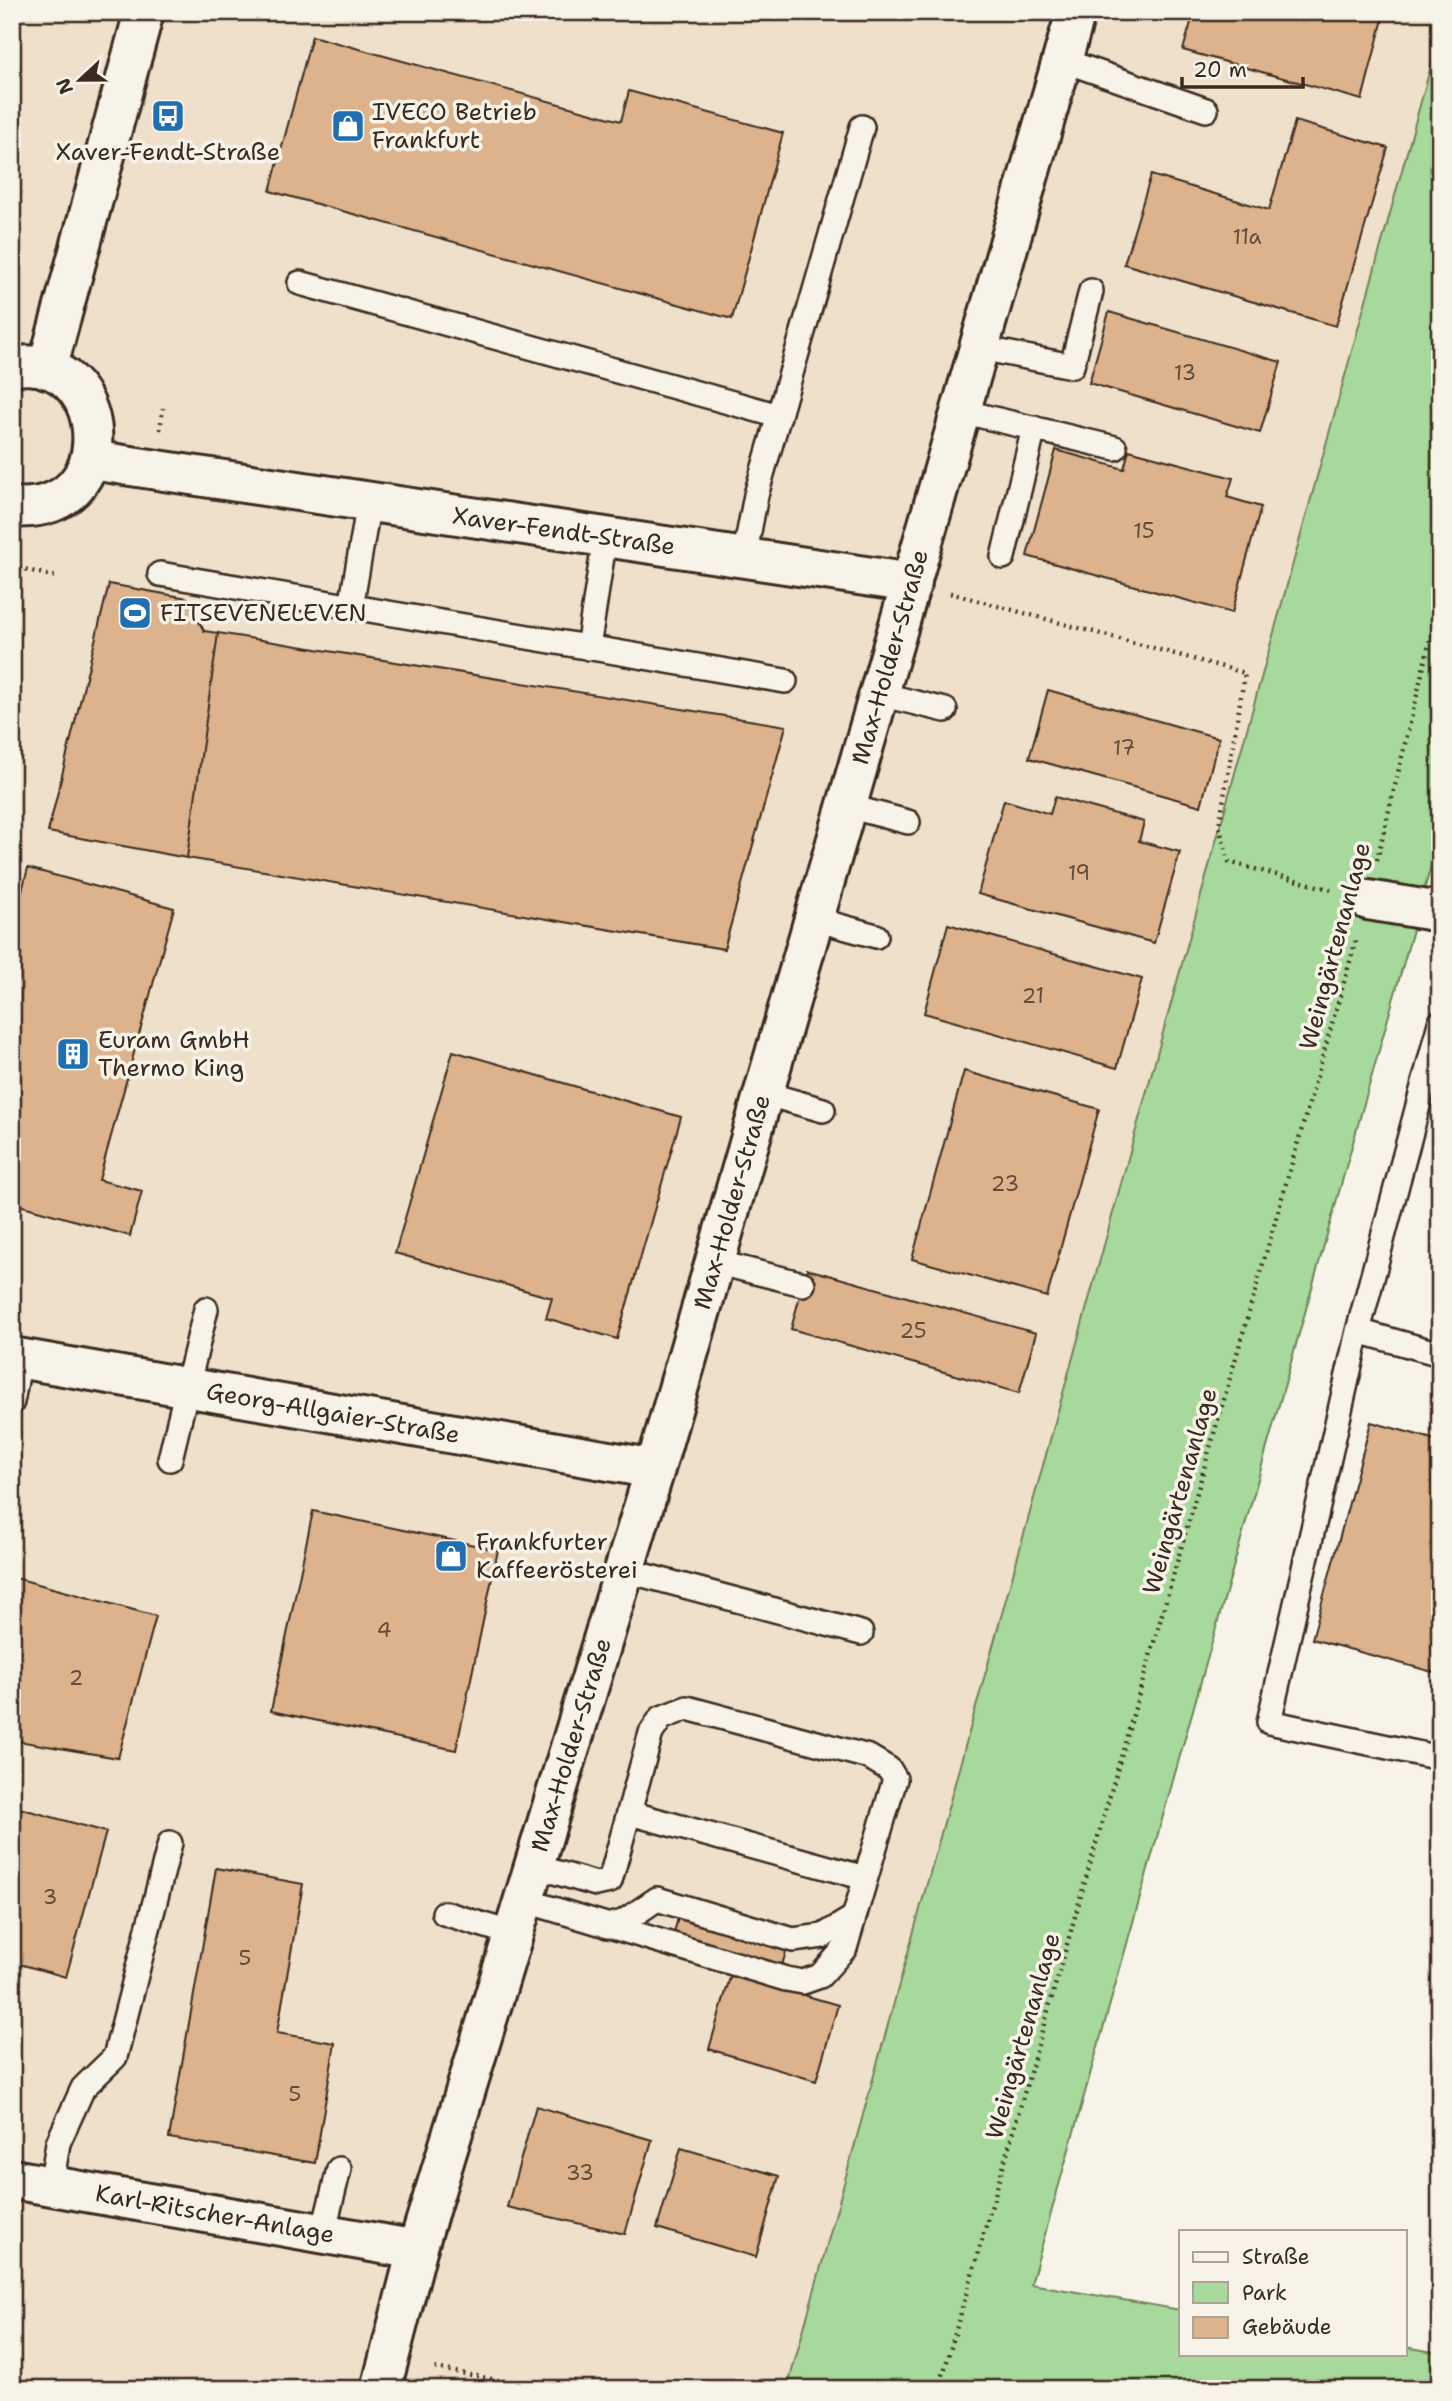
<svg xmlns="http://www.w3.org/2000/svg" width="1452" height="2401" font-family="'Shantell Sans',sans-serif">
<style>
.built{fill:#efe0cc}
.green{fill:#a6d99b;stroke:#70825c;stroke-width:2}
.building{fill:#dcb38c;stroke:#3b2a1e;stroke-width:2}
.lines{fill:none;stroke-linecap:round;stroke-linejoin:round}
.lane-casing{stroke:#3b2a1e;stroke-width:28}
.street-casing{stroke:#3b2a1e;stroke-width:44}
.path{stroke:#3b2a1e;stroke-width:4.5;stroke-dasharray:2 5;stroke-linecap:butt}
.lane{stroke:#f7f3e8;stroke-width:23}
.street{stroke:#f7f3e8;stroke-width:38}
.labels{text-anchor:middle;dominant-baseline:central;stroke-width:7;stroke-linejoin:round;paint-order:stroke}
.number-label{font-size:21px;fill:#634c3a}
.poi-label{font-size:24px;fill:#3b2a1e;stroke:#f7f3e8;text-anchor:start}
.street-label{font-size:24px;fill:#3b2a1e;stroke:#f7f3e8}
</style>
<rect width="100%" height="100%" fill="#f7f3e8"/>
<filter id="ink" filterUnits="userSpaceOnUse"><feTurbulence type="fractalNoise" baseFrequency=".0143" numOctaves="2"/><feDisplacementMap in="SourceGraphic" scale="14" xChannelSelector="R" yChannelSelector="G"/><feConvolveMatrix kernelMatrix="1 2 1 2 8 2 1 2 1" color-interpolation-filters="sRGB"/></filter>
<g filter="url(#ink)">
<path class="built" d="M12 12H1440V33L787 2389H12Z"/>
<path class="green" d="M1440 33V834L1031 2284 1181 2310V2354H1405V2347L1440 2353V2389H787Z"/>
<path class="building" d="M1194 12H1374L1384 15 1362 100 1183 50Z
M312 36 621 121 629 91 783 133 732 319 270 191Z
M1295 121 1388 148 1336 326 1124 264 1151 175 1269 210Z
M1109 312 1281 362 1260 433 1089 383Z
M1056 450 1124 469 1129 450 1233 478 1227 497 1261 507 1232 613 1027 556Z
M109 584 187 598 204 631 218 633 187 858 48 832Z
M218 633 786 726 724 949 187 858Z
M1048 690 1219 738 1201 806 1029 758Z
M1055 797 1144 822 1139 841 1180 852 1154 943 978 894 1004 800 1050 814Z
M28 868 174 908 99 1180 142 1191 130 1236 12 1203V928Z
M948 924 1142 979 1117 1068 924 1013Z
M453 1051 681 1117 617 1339 546 1318 552 1298 395 1253Z
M964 1071 1099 1109 1047 1297 912 1259Z
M807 1269 1036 1333 1019 1393 791 1329Z
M1371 1422 1440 1441V1674L1312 1639Z
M313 1511 498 1550 456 1750 271 1711Z
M12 1577 156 1616 118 1758 12 1740Z
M12 1806 106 1832 66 1977 12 1962Z
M216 1868 303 1884 277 2033 335 2043 315 2163 169 2138Z
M679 1914 788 1946 782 1965 674 1933Z
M731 1974 838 2005 816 2081 709 2049Z
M536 2106 652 2140 625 2234 507 2207Z
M681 2148 779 2176 756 2257 657 2228Z"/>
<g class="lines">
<defs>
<path id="lane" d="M1062 60 1206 110
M300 283 779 416
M980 348 1072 366 1091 291
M961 411 1115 448
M1003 557 1034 428
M744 558 756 495 862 127
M160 574 785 681
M351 607 369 502
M588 648 605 537
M879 694 945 710
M847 806 908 822
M814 919 876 936
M1440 1023 1358 1331 1440 1354
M763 1093 823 1110
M715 1262 803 1284
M1358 1331 1269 1722 1440 1758
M12 1402 20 1359
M170 1459 206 1309
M624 1570 861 1633
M630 1813 865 1878
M523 1900 786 1979 803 1982 820 1976 845 1948 895 1779 889 1769 869 1757 687 1708 661 1718 651 1733 610 1881 596 1884 534 1866
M444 1913 513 1934
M607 1926 623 1922 657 1899 793 1940 823 1936 854 1917
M51 2186 58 2143 83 2088 115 2057 170 1843
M323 2233 339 2169"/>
<path id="street" d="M12 367C110 347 128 517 12 507
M47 369 144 12
M91 460 912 583
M1368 900 1440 912
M12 1357 655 1469
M12 2179 417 2250
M381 2389 417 2250 655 1469 1076 12"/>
</defs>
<use href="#lane" class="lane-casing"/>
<use href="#street" class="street-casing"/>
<path class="path" d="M160 430 163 408
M12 566 56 577
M950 593 1245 673 1219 826 1229 862 1332 890
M1377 860 1440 599
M435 2368 544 2389
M828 2389H886
M939 2389 1357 937"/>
<use href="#lane" class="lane"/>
<use href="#street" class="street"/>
</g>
</g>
<defs>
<symbol id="bus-square" viewBox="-11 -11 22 22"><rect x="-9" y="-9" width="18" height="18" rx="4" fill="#1f6fb2" stroke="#f7f3e8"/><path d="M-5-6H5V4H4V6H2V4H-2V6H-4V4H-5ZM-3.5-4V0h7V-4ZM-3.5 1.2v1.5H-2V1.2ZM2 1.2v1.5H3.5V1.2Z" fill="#fff"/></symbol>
<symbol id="shop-square" viewBox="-11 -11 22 22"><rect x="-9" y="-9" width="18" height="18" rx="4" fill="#1f6fb2" stroke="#f7f3e8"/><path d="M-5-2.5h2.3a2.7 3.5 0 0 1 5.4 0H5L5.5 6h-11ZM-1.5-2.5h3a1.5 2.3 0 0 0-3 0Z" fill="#fff"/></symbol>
<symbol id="stadium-square" viewBox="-11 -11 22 22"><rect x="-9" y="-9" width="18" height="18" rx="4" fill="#1f6fb2" stroke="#f7f3e8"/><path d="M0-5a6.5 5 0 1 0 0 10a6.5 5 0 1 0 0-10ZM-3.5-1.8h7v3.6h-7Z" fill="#fff"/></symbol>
<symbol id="building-square" viewBox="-11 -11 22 22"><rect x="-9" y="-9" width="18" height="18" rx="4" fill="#1f6fb2" stroke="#f7f3e8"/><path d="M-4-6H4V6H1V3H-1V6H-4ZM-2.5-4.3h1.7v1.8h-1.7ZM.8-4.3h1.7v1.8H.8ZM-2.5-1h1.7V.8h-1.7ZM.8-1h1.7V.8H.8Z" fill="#fff"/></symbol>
</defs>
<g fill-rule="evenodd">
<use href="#bus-square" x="149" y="97" width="38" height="38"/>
<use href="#shop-square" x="329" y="107" width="38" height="38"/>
<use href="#stadium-square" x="116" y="594" width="38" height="38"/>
<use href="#building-square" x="54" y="1035" width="38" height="38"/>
<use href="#shop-square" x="432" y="1537" width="38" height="38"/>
</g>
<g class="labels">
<g class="number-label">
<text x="1247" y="237">11a</text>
<text x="1185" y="373">13</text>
<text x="1144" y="531">15</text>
<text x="1124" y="748">17</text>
<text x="1079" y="873">19</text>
<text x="1033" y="996">21</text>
<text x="1005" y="1184">23</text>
<text x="913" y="1331">25</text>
<text x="384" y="1630">4</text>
<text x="76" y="1678">2</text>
<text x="50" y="1897">3</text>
<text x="245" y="1958">5</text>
<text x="295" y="2094">5</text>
<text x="580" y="2173">33</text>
</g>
<g class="poi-label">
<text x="372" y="112">IVECO Betrieb<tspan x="372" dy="28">Frankfurt</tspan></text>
<text x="168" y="152" text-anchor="middle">Xaver-Fendt-Straße</text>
<text x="160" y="613">FITSEVENELEVEN</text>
<text x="98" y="1040">Euram GmbH<tspan x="98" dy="28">Thermo King</tspan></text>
<text x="476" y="1542">Frankfurter<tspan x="476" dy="28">Kaffeerösterei</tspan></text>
</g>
<g class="street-label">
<text transform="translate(564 531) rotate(8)">Xaver-Fendt-Straße</text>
<text transform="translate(890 657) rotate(-74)">Max-Holder-Straße</text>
<text transform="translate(1335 946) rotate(-75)">Weingärtenanlage</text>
<text transform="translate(732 1202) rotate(-74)">Max-Holder-Straße</text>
<text transform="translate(333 1413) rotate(10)">Georg-Allgaier-Straße</text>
<text transform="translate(1180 1491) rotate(-74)">Weingärtenanlage</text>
<text transform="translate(571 1745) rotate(-73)">Max-Holder-Straße</text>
<text transform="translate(1023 2036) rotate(-74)">Weingärtenanlage</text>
<text transform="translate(215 2214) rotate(10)">Karl-Ritscher-Anlage</text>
</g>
</g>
<rect width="1452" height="2401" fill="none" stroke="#f7f3e8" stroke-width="42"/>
<rect x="21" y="21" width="1410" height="2359" fill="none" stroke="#3b2a1e" stroke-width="2.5" filter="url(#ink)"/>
<rect x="1179" y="2230" width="228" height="126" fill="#f7f3e8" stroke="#aca397" stroke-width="2"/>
<rect x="1193" y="2252" width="35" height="10" fill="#f7f3e8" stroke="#aca397" stroke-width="2"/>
<text x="1242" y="2264" font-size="21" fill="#3b2a1e">Straße</text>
<rect x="1193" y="2282" width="35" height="21" fill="#a6d99b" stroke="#aca397" stroke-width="2"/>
<text x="1242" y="2300" font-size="21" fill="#3b2a1e">Park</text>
<rect x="1193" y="2317" width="35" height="21" fill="#dcb38c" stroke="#aca397" stroke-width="2"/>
<text x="1242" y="2334" font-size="21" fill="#3b2a1e">Gebäude</text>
<g transform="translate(80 80) rotate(248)" stroke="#f7f3e8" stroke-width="5" paint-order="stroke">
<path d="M0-5L12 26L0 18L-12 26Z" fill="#3b2a1e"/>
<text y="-10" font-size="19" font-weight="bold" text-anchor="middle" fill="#3b2a1e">N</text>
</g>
<path d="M1182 77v10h121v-10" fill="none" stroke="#3b2a1e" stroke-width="3.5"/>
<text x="1193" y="77" font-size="21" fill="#3b2a1e" stroke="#f7f3e8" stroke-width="5" paint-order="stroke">20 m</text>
</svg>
